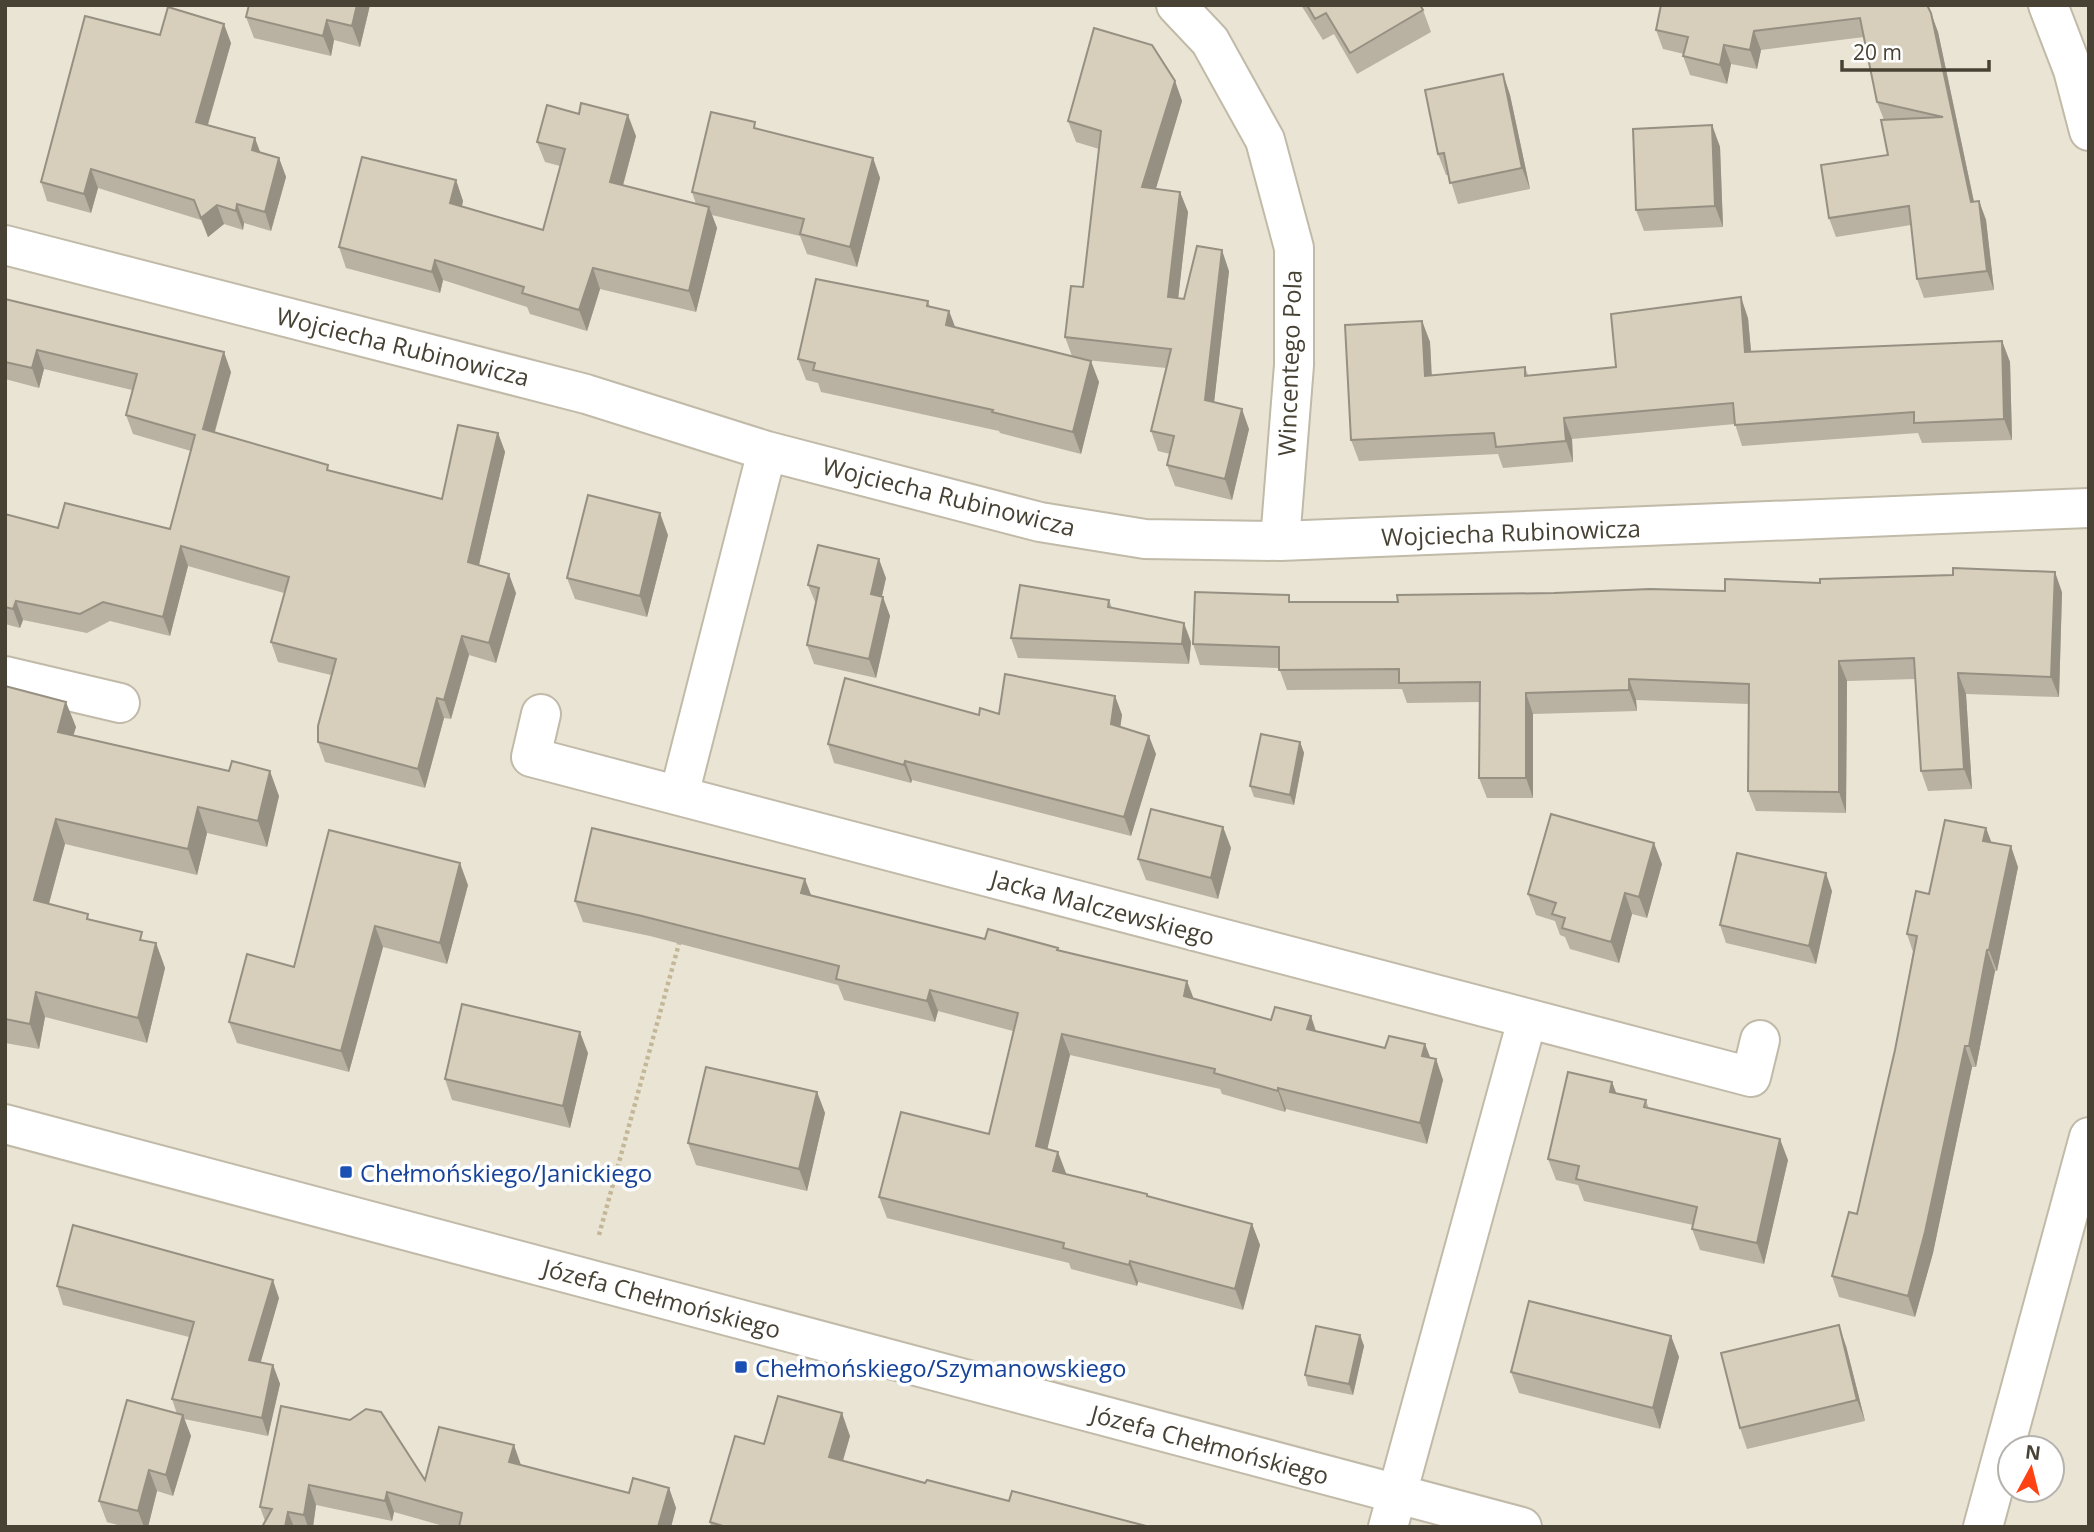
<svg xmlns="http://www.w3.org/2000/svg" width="2094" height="1532" font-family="'Open Sans',sans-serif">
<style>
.residential{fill:#e9e4d4;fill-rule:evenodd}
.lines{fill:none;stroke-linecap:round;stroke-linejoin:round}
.minor-casing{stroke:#c1baa8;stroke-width:42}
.path{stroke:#c4b798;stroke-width:4.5;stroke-dasharray:3.5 3.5;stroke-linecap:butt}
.minor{stroke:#fff;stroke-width:38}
.wall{fill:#b9b1a1}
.shaded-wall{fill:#969083}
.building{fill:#d7cebb;stroke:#969083;stroke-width:2}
.transit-dot{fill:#1a4fb4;stroke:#fff;stroke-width:2.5}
.labels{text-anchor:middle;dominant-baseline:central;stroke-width:7;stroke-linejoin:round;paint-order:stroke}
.street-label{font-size:24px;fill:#484235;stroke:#fff}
.transit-label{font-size:24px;fill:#164399;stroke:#fff;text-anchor:start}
</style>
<rect width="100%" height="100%" fill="#f5f1e7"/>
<path class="residential" d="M5 5H2089V1527H5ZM2010 1448H2052V1490H2010Z"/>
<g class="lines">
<defs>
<path id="minor" d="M1176 5 1210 41 1265 140 1294 248V365L1280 541
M2048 5 2073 70 2089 131
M5 245 586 394 767 451 1040 522 1145 539 1280 541 2089 508
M5 676 120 703
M541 714 531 757 1751 1077 1760 1040
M679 795 767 451
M5 1124 1522 1527
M1388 1527 1527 1020
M1983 1527 2089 1137"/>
</defs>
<use href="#minor" class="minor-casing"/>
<path class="path" d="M599 1235 680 940"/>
<use href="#minor" class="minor"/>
</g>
<path class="wall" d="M370 5 360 47 334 40 331 56 254 38 246 17Z
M1301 5H1420L1423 10 1431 32 1357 74 1334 34 1323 40Z
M1927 5 1938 32 1974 202 1979 201 1986 220 1994 290 1924 298 1917 279 1911 225 1836 237 1829 218 1888 155 1884 120 1877 102 1864 37 1761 50 1757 69 1731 64 1727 84 1690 75 1683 56 1684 54 1663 49 1656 30Z
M160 35 231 43 208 125 260 153 279 158 286 177 271 231 244 223 243 230 224 224 208 237 201 220 98 188 91 213 47 201 41 182Z
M1503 74 1510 95 1530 189 1458 204 1449 175H1446L1438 154Z
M1175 81 1182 101 1156 189 1180 192 1188 212 1178 298 1184 299 1229 271 1214 402 1249 429 1232 500 1175 486 1167 465 1170 454 1158 451 1151 431 1166 368 1086 360 1099 382 1081 454 1000 433 999 431 821 392 818 383 806 380 798 359 928 301 930 307 949 311 955 327 1072 356 1065 337 1083 287 1099 149 1076 142 1068 121Z
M1712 125 1720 147 1723 227 1644 231 1636 210Z
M757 129 873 158 880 178 857 267 807 254 800 236 712 215 717 228 696 312 600 289 587 331 530 314 527 307 443 280 440 293 346 268 339 247 456 180 463 201 462 206 543 230 560 166 545 162 537 142 636 136 623 186 696 204 692 192Z
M5 299 231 372 215 432 330 471 442 499 498 433 505 452 479 565 516 593 496 663 469 655 451 719 444 718 425 788 325 762 318 742 331 675 278 662 271 642 284 593 188 566 170 636 110 621 87 633 23 620 20 628 5 624V514L58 528 170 529 191 451 133 434 126 415 132 390 44 369 39 388 5 379Z
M1748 318 1751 352 2002 341 2010 362 2012 440 1922 443 1918 433 1742 446 1735 424 1572 439 1573 462 1503 468 1498 454 1359 461 1351 440 1422 321 1430 342 1431 375 1525 367 1528 375 1616 367Z
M668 535 647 617 575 599 567 578Z
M886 578 882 596 890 616 876 678 814 664 807 645 816 604 808 585Z
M1725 591 2062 592 2059 697 1966 694 1972 789 1928 791 1921 771 1915 679 1847 681 1846 813 1756 811 1748 791 1749 704 1636 700 1637 711 1533 714V798H1487L1479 778V702L1407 703 1402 689 1287 690 1279 668 1200 665 1193 644 1291 602H1398Z
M1109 600 1112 608 1191 642 1189 664 1018 658 1011 638Z
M5 686 76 727 73 735 279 796 267 847 207 833 197 875 65 844 49 904 145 941 156 943 165 968 147 1043 45 1017 39 1049 5 1043Z
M1115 696 1122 715 1120 727 1156 754 1131 836 912 780 911 783 834 763 828 744 979 715 999 714Z
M1300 742 1304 753 1294 805 1254 797 1250 786Z
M1223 827 1231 848 1218 899 1146 880 1138 859Z
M1986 828 1991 842 2018 867 1997 971H1995L1976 1067H1972L1933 1253 1915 1317 1839 1297 1832 1276 1857 1214 1895 1050 1913 952 1907 934 1929 894Z
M329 830 468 885 447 964 383 947 349 1072 237 1043 229 1022 294 967Z
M1662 864 1647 918 1632 914 1619 963 1570 949 1565 937 1560 935 1555 921 1536 915 1528 894Z
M1832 891 1816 964 1726 943 1720 925Z
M811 895 985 939 1058 948 1059 951 1194 999 1316 1032 1385 1048 1425 1044 1430 1057 1436 1059 1443 1080 1427 1144 1286 1109 1285 1112 1222 1094 1220 1089 1070 1055 1047 1149 1066 1173V1174L1252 1224 1260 1245 1243 1310 1138 1282 1137 1286 1071 1269 1069 1263 887 1218 879 1197 989 1134 1013 1031 938 1011 935 1022 844 1000 838 985 650 936 583 922 575 901Z
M588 1053 570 1128 452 1100 445 1079Z
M1612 1082 1616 1093 1646 1100 1649 1109 1788 1160 1764 1264 1700 1250 1692 1229 1693 1225 1584 1201 1578 1185 1556 1180 1548 1159Z
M817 1092 825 1113 807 1191 696 1165 688 1143Z
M57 1286 279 1298 260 1363 273 1365 280 1384 268 1436 184 1419 191 1436 173 1496 157 1491 148 1527H125L107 1522 99 1501 177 1414 172 1399 189 1337 63 1305Z
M1360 1335 1364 1346 1353 1395 1308 1386 1305 1375Z
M1671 1336 1679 1357 1660 1429 1519 1393 1511 1372Z
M1846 1346 1865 1421 1747 1449 1740 1428Z
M281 1406 425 1480 521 1465 629 1493 669 1488 676 1508 671 1527H447L394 1512 392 1521 316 1505 313 1527H262L265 1521 260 1507Z
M850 1436 843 1461 925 1483 1009 1501 1150 1527H711L710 1522 764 1444Z"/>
<path class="shaded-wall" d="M357 5H370L360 47 352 26Z
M1931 13 1938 32 1978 221 1971 202Z
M327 20 334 40 331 56 323 36Z
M224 24 231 43 203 141 196 122Z
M1754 31 1761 50 1757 69 1750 50Z
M1724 45 1731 64 1727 84 1720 65Z
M1503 74 1510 95 1530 189 1522 168Z
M1175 81 1182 101 1150 208 1142 187Z
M628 115 636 136 618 203 610 182Z
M1712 125 1720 147 1723 227 1715 206Z
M255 138 262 157 252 150Z
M279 158 286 177 271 231 265 212Z
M873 158 880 178 857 267 850 247Z
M91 169 98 188 91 213 84 194Z
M456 180 463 201 458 223 450 203Z
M1180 192 1188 212 1176 318 1168 297Z
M1979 201 1986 220 1994 290 1987 271Z
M237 204 244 223 243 230 236 211Z
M217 205 224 224 208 237 201 218Z
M709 207 717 228 696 312 689 291Z
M1222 250 1229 271 1212 421 1205 400Z
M435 260 443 280 440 293 432 272Z
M593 268 600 289 587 331 579 310Z
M1741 297 1748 318 1753 373 1745 352Z
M949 311 957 332 946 325Z
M1422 321 1430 342 1433 396 1425 376Z
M2002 341 2010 362 2012 440 2004 419Z
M37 350 44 369 39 388 32 368Z
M224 352 231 372 210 448 203 429Z
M1091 361 1099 382 1081 454 1073 432Z
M1242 409 1249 429 1232 500 1225 479Z
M1564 418 1572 439 1573 462 1566 441Z
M498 433 505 452 475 582 468 562Z
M660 513 668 535 647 617 640 596Z
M181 546 188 566 170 636 163 617Z
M879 559 886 578 878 613 871 594Z
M2055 572 2062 592 2059 697 2051 677Z
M509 574 516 593 496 663 489 643Z
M883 597 890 616 876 678 869 659Z
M16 601 23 620 20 628 13 609Z
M1184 623 1191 642 1189 664 1182 644Z
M462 636 469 655 451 719 444 700Z
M1839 661 1847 681 1846 813 1839 792Z
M1958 673 1966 694 1972 789 1964 769Z
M1629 679 1636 700 1637 711 1629 690Z
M1526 693 1533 714V798L1526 778Z
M1115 696 1122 715 1118 743 1111 724Z
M437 698 444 718 425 788 418 769Z
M66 702 76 727 67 757 58 732Z
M1149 736 1156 754 1131 836 1124 817Z
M1300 742 1304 753 1294 805 1290 795Z
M905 761 912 780 911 783 904 765Z
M270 771 279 796 267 847 258 821Z
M198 807 207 833 197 875 188 849Z
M56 819 65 844 43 925 34 900Z
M1223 827 1231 848 1218 899 1211 878Z
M1986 828 1994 849 1983 841Z
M1654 843 1662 864 1647 918 1639 897Z
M2011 846 2018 867 1997 971 1989 950Z
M460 863 468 885 447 964 440 943Z
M1826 873 1832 891 1816 964 1809 946Z
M805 879 813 900 801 893Z
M1625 893 1632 914 1619 963 1611 942Z
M375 926 383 947 349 1072 341 1051Z
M156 943 165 968 147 1043 138 1018Z
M1987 950 1995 971 1976 1067 1969 1046Z
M1187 981 1195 1002 1184 996Z
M930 990 938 1011 935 1022 927 1001Z
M36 992 45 1017 39 1049 30 1024Z
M1311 1016 1318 1037 1307 1029Z
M580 1032 588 1053 570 1128 563 1106Z
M1062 1034 1070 1055 1043 1167 1036 1146Z
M1425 1044 1433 1065 1422 1056Z
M1965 1046 1972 1067 1933 1253 1915 1317 1908 1296Z
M1436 1059 1443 1080 1427 1144 1420 1123Z
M1612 1082 1620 1103 1610 1092Z
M1278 1088 1286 1109 1285 1112 1278 1091Z
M817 1092 825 1113 807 1191 799 1169Z
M1780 1139 1788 1160 1764 1264 1757 1243Z
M1058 1152 1066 1173 1061 1192 1053 1171Z
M1252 1224 1260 1245 1243 1310 1235 1289Z
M1130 1261 1138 1282 1137 1286 1129 1265Z
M273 1280 279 1298 256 1379 249 1360Z
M1839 1325 1846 1346 1865 1421 1857 1400Z
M1360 1335 1364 1346 1353 1395 1349 1384Z
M1671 1336 1679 1357 1660 1429 1653 1408Z
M273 1365 280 1384 268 1436 262 1418Z
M842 1413 850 1436 837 1480 829 1457Z
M183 1415 191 1436 173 1496 166 1475Z
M514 1445 521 1465 509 1462Z
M149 1470 157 1491 148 1527H144L138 1511Z
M309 1485 316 1505 313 1527H308L304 1515Z
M669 1488 676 1508 671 1527H658Z
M387 1492 394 1512 392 1521 385 1501Z
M288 1512 294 1527H285Z"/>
<path class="building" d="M249 5H357L352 26 327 20 323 36 246 17Z
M1307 5H1420L1423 10 1350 53 1326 13 1315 19Z
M1661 5H1927L1931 13 1971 202 1979 201 1987 271 1917 279 1909 206 1829 218 1821 165 1888 155 1881 120 1943 117 1877 102 1860 18 1754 31 1750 50 1724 45 1720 65 1683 56 1688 37 1656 30Z
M168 7 224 24 196 122 255 138 252 150 279 158 265 212 237 204 236 211 217 205 201 218 194 200 91 169 84 194 41 182 85 16 160 35Z
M1094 28 1152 45 1175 81 1142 187 1180 192 1168 297 1184 299 1197 246 1222 250 1205 400 1242 409 1225 479 1167 465 1174 436 1151 431 1171 349 1065 337 1071 286 1083 287 1101 131 1068 121Z
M1503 74 1522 168 1450 183 1444 153 1438 154 1425 90Z
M581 103 628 115 610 182 709 207 689 291 593 268 579 310 522 293 524 287 435 260 432 272 339 247 362 157 456 180 450 203 543 230 565 149 537 142 547 105 579 114Z
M711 112 755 122 754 128 873 158 850 247 800 234 804 219 692 192Z
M1712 125 1715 206 1636 210 1633 129Z
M816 279 928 301 927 306 949 311 946 325 1091 361 1073 432 992 412 993 410 813 370 815 363 798 359Z
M1741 297 1745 352 2002 341 2004 419 1914 423V412L1735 425 1733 403 1564 418 1566 441 1496 447 1494 433 1351 440 1345 325 1422 321 1425 376 1525 367V376L1616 367 1611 314Z
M5 299 224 352 203 429 328 465 327 470 442 499 458 425 498 433 468 562 509 574 489 643 462 636 444 700 437 698 418 769 318 742V726L336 659 271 642 289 577 181 546 163 617 103 602 80 614 16 601 13 609 5 607V514L58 528 65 503 170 529 195 435 126 415 137 374 37 350 32 368 5 362Z
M588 495 660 513 640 596 567 578Z
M818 545 879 559 871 594 883 597 869 659 807 645 819 588 808 585Z
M1953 568 2055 572 2051 677 1958 673 1964 769 1921 771 1914 658 1839 661V792L1748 791 1749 684 1629 679V690L1526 693V778H1479L1480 682 1399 683V669L1279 670V647L1193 644 1195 592 1289 595V602H1398L1397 595 1554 593 1650 589 1725 591V579L1820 583V579L1953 575Z
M1020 585 1109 600 1108 607 1184 623 1182 644 1011 638Z
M1005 674 1115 696 1111 724 1149 736 1124 817 905 761 904 765 828 744 845 678 979 715 980 708 999 714Z
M5 686 66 702 58 732 229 771 232 761 270 771 258 821 198 807 188 849 56 819 34 900 88 914 87 919 142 932 140 940 156 943 138 1018 36 992 30 1024 5 1019Z
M1261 734 1300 742 1290 795 1250 786Z
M1151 809 1223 827 1211 878 1138 859Z
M1551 814 1654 843 1639 897 1625 893 1611 942 1562 928 1565 918 1552 914 1556 903 1528 894Z
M1945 820 1986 828 1983 841 2011 846 1989 950H1987L1969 1046H1965L1925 1232 1908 1296 1832 1276 1849 1212 1857 1214 1895 1050 1917 936 1907 934 1916 891 1929 894Z
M592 828 805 879 801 893 985 939 988 929 1058 948 1057 950 1187 981 1184 996 1271 1020 1275 1007 1311 1016 1307 1029 1385 1048 1389 1036 1425 1044 1422 1056 1436 1059 1420 1123 1278 1088V1091L1214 1073 1215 1069 1062 1034 1036 1146 1058 1152 1053 1171 1147 1194V1196L1252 1224 1235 1289 1130 1261 1129 1265 1063 1248 1064 1243 879 1197 901 1112 989 1134 1018 1013 930 990 927 1001 836 979 839 966 642 916 575 901Z
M329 830 460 863 440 943 375 926 341 1051 229 1022 247 954 294 967Z
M1737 853 1826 873 1809 946 1720 925Z
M462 1004 580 1032 563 1106 445 1079Z
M706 1067 817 1092 799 1169 688 1143Z
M1568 1072 1612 1082 1610 1092 1646 1100 1644 1107 1780 1139 1757 1243 1692 1229 1697 1207 1576 1179 1579 1166 1548 1159Z
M73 1225 273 1280 249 1360 273 1365 262 1418 172 1399 194 1322 57 1286Z
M1529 1301 1671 1336 1653 1408 1511 1372Z
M1839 1325 1857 1400 1740 1428 1721 1353Z
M1316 1326 1360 1335 1349 1384 1305 1375Z
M778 1396 842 1413 829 1457 925 1483 927 1480 1009 1501 1012 1491 1150 1527H726L710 1522 735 1436 764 1444Z
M127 1400 183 1415 166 1475 149 1470 138 1511 99 1501Z
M281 1406 350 1420 366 1409 381 1412 425 1480 439 1427 514 1445 509 1462 629 1493 633 1478 669 1488 658 1527H459L462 1513 387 1492 385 1501 309 1485 304 1515 288 1512 285 1527H262L272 1509 260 1507Z"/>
<g class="transit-dot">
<rect x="339" y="1165" width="14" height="14" rx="3.5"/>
<rect x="734" y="1360" width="14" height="14" rx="3.5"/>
</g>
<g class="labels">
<g class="street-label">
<text transform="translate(403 346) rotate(14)">Wojciecha Rubinowicza</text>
<text transform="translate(1289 363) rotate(-88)">Wincentego Pola</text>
<text transform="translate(949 496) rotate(14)">Wojciecha Rubinowicza</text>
<text transform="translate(1511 532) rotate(-2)">Wojciecha Rubinowicza</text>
<text transform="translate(1103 907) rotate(15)">Jacka Malczewskiego</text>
<text transform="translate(662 1298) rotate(15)">Józefa Chełmońskiego</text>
<text transform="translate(1210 1444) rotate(15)">Józefa Chełmońskiego</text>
</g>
<g class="transit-label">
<text x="360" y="1172">Chełmońskiego/Janickiego</text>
<text x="755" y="1367">Chełmońskiego/Szymanowskiego</text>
</g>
</g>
<rect width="2094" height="1532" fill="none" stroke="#484235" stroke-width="14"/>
<g transform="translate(2031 1469) rotate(7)"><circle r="33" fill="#ffffff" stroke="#b6b3ae" stroke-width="2"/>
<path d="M0-5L12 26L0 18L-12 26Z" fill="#ff4213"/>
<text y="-10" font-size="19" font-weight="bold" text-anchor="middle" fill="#484235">N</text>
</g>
<path d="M1842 60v10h147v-10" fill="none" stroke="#484235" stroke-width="3.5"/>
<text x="1853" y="60" font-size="21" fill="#484235" stroke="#ffffff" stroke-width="5" paint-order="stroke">20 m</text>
</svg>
